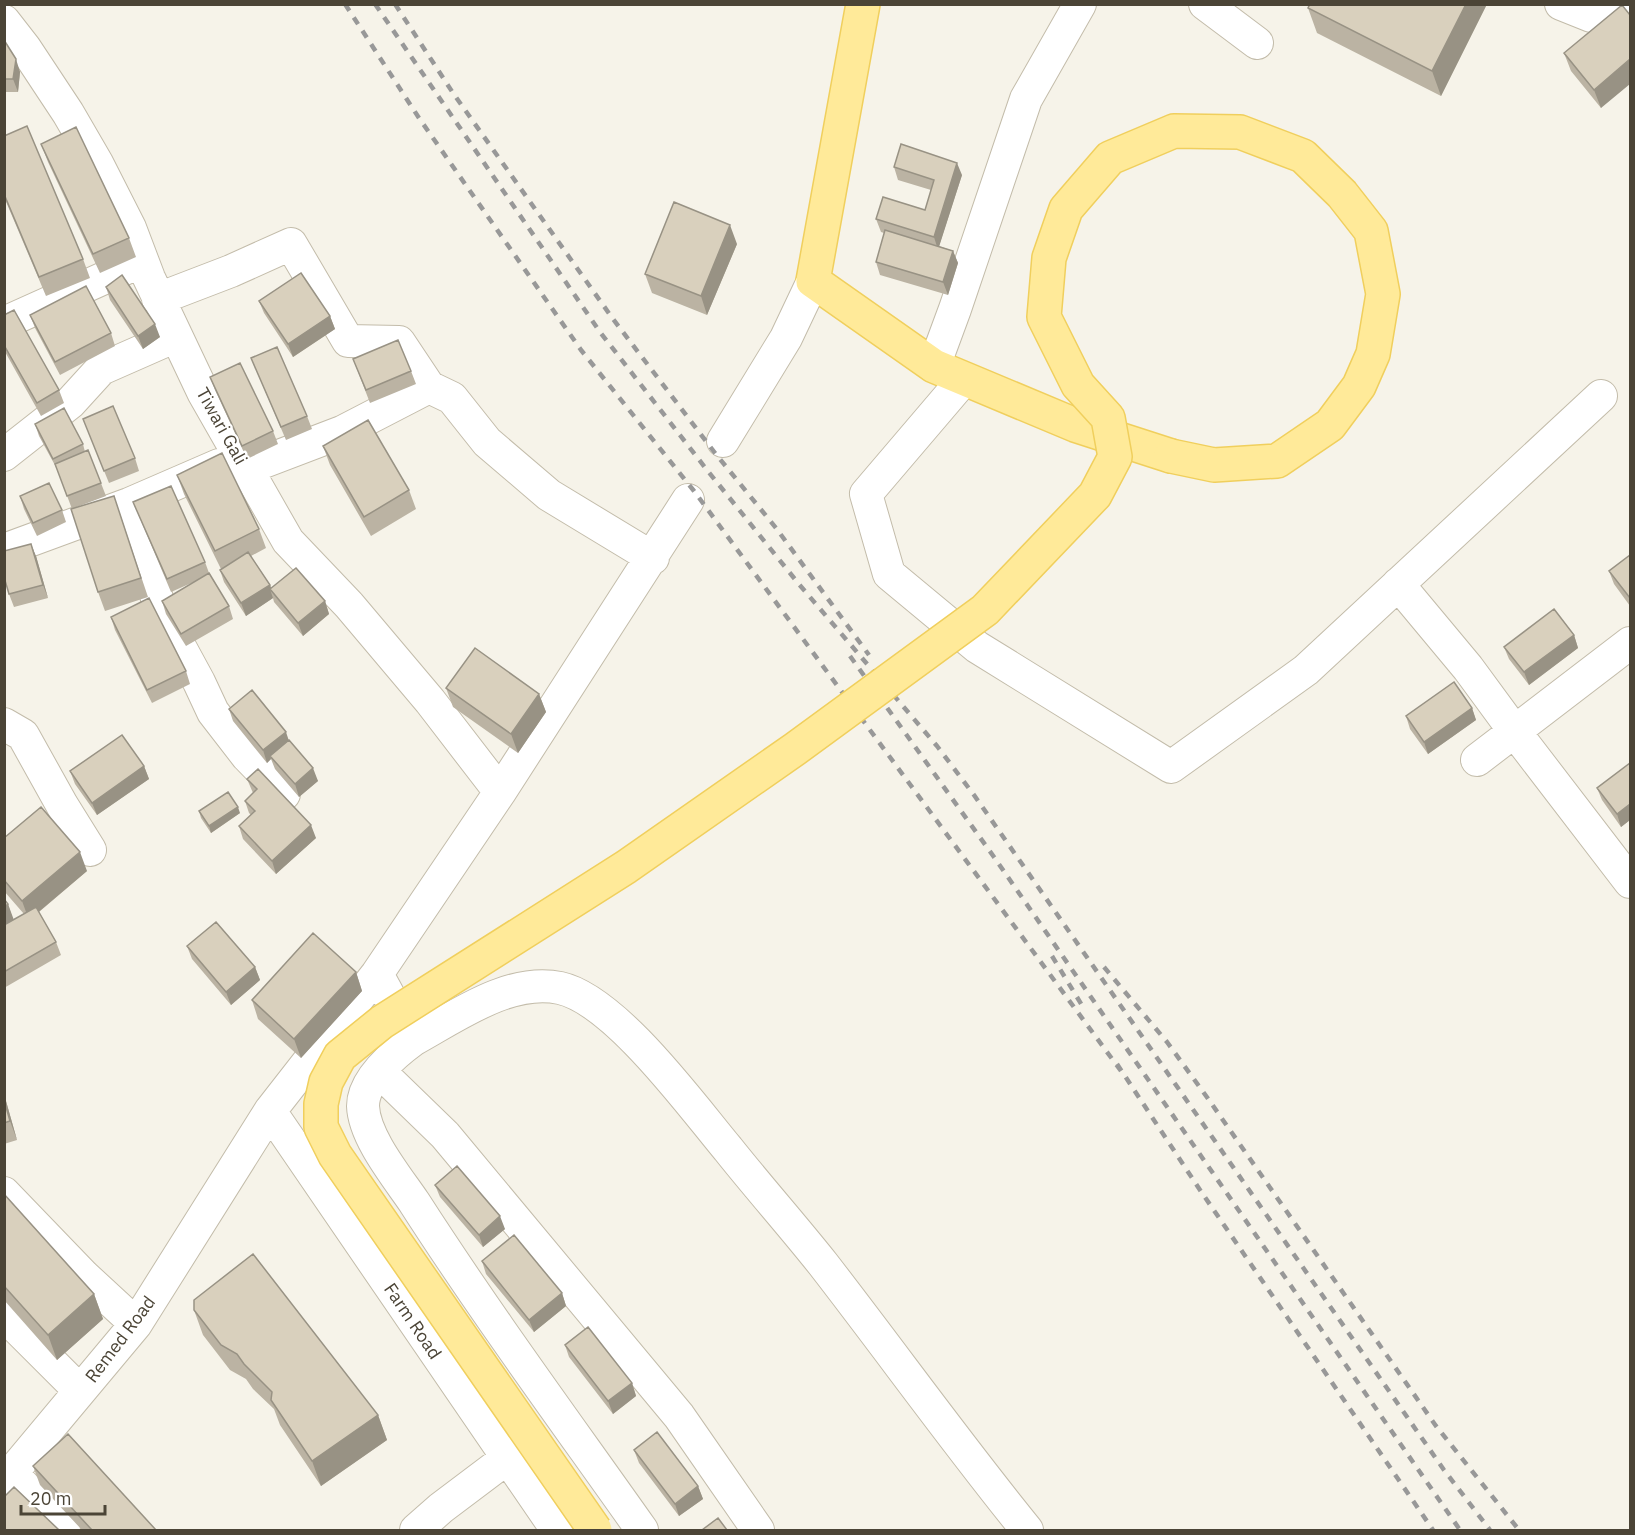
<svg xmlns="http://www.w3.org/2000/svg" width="1635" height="1535" font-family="'IBM Plex Sans',sans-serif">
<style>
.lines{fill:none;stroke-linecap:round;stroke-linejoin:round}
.minor-casing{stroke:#c3bcaa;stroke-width:34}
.major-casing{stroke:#f0cf5d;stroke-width:36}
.minor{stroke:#fff;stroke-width:32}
.major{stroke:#ffea99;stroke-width:33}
.rail{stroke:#989898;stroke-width:4.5;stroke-dasharray:8 8;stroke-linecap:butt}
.major-bridge-casing{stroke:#f0cf5d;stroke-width:36;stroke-linecap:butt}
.major-bridge{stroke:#ffea99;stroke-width:33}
.wall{fill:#bbb3a3}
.shaded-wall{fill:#989284}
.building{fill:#d9d0bd;stroke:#989284;stroke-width:1.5}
.labels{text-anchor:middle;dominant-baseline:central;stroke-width:4.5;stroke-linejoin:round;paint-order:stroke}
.street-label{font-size:18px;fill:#4b4436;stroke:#fff}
</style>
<rect width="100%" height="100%" fill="#f6f3e9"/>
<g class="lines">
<defs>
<path id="minor" d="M1205 4 1257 43
M1561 4 1591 16 1630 18
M4 21 25 48 68 113 97 163 130 228 149 278 203 392 288 541 349 605 430 701 500 792
M158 299 231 271 291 244 348 341 399 342 429 387
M4 323 142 261
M934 366 955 309 1026 99 1080 4
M964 379 866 494 889 574 977 647 1171 767 1306 670 1601 396
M723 441 786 338 813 281
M4 455 70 403 101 369 176 336
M245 469 342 432 429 387 452 398 487 442 549 495 653 558
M129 504 161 612 199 682 213 712 247 756 284 794
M4 550 129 504 219 465
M1398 584 1468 668 1515 732 1630 882
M4 724 23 735 62 805 90 850
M1477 760 1630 643
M377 974 413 1040C394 1054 363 1080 363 1106 364 1137 397 1177 414 1202 486 1314 565 1421 642 1530
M413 1040C455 1017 510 977 560 988 615 1000 692 1106 728 1149 759 1188 792 1225 823 1264 892 1353 957 1444 1027 1530
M379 1071 445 1135 679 1416 758 1530
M270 1111 557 1530
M4 1193 84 1276 136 1324
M4 1315 80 1391
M12 1473 64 1530
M4 1482 136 1324 270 1111 377 974 500 792 688 500
M416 1530 441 1508 506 1459"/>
<path id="major" d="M863 4 813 281 934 366 1075 425 1171 456"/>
</defs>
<use href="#minor" class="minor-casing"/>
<use href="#major" class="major-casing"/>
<use href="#minor" class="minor"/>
<use href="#major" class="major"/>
<path class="rail" d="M345 4 419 118 581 350 694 491 1121 1071
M375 4 600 332 707 470 798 583 937 746 974 795 1444 1470 1490 1530
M395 4 453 93 613 319 715 453 776 528 869 655
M850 656 994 857 1460 1530
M1052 956 1083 1007
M1104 967 1167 1042 1209 1100 1436 1426 1519 1530
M1117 1064 1200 1190 1433 1530"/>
<defs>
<path id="major-bridge" d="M595 1530 335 1155 321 1127V1104L326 1082 340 1056 382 1022 626 867 795 749 985 610 1095 495 1115 457 1108 418 1078 385 1044 317 1049 258 1066 209 1110 158 1174 131 1240 132 1303 156 1342 194 1371 231 1383 294 1373 354 1359 386 1330 425 1277 461 1214 465 1171 456"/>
</defs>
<use href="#major-bridge" class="major-bridge-casing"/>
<use href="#major-bridge" class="major-bridge"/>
</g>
<path class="wall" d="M1310 4H1487L1441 96 1317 33 1308 8Z
M1630 15 1601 108 1571 71 1564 53Z
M4 40 20 72 18 92H4Z
M4 136 83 259 90 278 46 296 4 197Z
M41 144 129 238 136 257 100 273 48 162Z
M894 167 962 175 939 246 953 251 958 263 948 295 880 275 876 262 884 233 881 232 876 219 925 210 931 190 898 180Z
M737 244 707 315 652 293 645 274Z
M106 287 160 337 143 349 110 300Z
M259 301 330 316 335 329 293 357 264 313Z
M4 315 59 390 64 403 41 416 4 350Z
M30 315 111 333 115 346 60 375 35 328Z
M251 358 307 416 312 429 286 440Z
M353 359 411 371 416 384 370 403Z
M210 377 273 431 278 444 247 459 215 390Z
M83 419 135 458 139 471 109 483Z
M35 424 83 444 85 452 88 450 106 496 74 508 114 496 148 597 105 611 98 592 72 509 57 469 39 436Z
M323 446 409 490 416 509 371 536 330 465Z
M177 475 259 529 266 548 251 556 270 585 271 588 325 601 329 614 303 636 274 602 273 598 246 616 224 582 220 570 221 569 184 494Z
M20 496 62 510 66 522 37 536 24 509Z
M133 502 205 562 209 573 229 606 233 619 186 646 166 614 162 601 196 581 171 592Z
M1630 555V606L1614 584 1609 571Z
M36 556 48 598 14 607 9 594Z
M111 617 186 671 190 684 152 703 115 630Z
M1574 635 1578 648 1529 685 1509 659 1504 647Z
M446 688 539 694 546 712 518 753 453 707Z
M1472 708 1476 720 1428 754 1410 729 1406 716Z
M229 709 289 740 318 781 299 797 275 769 271 759 267 763 233 721Z
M1630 763V820L1621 827 1602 800 1597 788Z
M144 766 149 779 97 815 75 784 70 771Z
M247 779 316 838 276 874 243 839 239 826 251 815 249 813 245 801 253 793Z
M199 811 240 813 211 833 201 818Z
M4 838 87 871 39 912 56 942 61 955 4 988V899L8 904 13 920 24 914 4 891Z
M187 946 255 967 260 980 231 1005 192 959Z
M356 972 362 991 301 1058 258 1019 252 1000Z
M4 1094 17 1140 4 1144Z
M435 1185 505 1229 483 1247 440 1197Z
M4 1194 94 1294 103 1319 57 1360 4 1300Z
M482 1261 562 1293 566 1306 534 1332 486 1274Z
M194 1310 378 1415 387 1440 321 1486 280 1425 274 1409 253 1389 246 1379 230 1370 203 1335Z
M565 1345 632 1383 636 1396 613 1414 569 1357Z
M634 1450 698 1486 703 1499 679 1516 639 1463Z
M33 1466 156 1530H82L40 1485Z"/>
<path class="shaded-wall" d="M1466 4H1487L1441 96 1432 71Z
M16 59 20 72 18 92 13 79Z
M1630 59V84L1601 108 1594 90Z
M957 163 962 175 938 250 934 237Z
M730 225 737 244 707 315 701 296Z
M953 251 958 263 948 295 943 282Z
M330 316 335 329 293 357 288 344Z
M155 324 160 337 143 349 138 336Z
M31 544 36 556 48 598 43 585Z
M270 585 273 593 270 589 273 598 246 616 241 603Z
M325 601 329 614 303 636 298 623Z
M1574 635 1578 648 1529 685 1524 672Z
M539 694 546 712 518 753 511 734Z
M1472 708 1476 720 1428 754 1424 742Z
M286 732 290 744 270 756 271 759 267 763 263 750Z
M144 766 149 779 97 815 92 803Z
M313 768 318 781 299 797 295 784Z
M1630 804V820L1621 827 1617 814Z
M238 807 240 813 211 833 209 826Z
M311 825 316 838 276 874 272 861Z
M80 852 87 871 29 920 22 901Z
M8 904 15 923 4 930V907Z
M255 967 260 980 231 1005 226 992Z
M356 972 362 991 301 1058 294 1039Z
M4 1094 17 1140 10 1121 4 1100Z
M500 1216 505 1229 483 1247 479 1235Z
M562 1293 566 1306 534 1332 529 1320Z
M94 1294 103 1319 57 1360 48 1335Z
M632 1383 636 1396 613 1414 608 1401Z
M378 1415 387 1440 321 1486 312 1461Z
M698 1486 703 1499 679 1516 675 1504Z"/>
<path class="building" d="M1310 4H1466L1432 71 1308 8Z
M1622 5 1630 15V59L1594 90 1564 53Z
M4 40 16 59 13 79H4Z
M27 126 83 259 39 277 4 194V136Z
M76 127 129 238 93 254 41 144Z
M901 144 957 163 934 237 876 219 883 197 925 210 934 180 894 167Z
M674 202 730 225 701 296 645 274Z
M885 230 953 251 943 282 876 262Z
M301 273 330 316 288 344 259 301Z
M122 275 155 324 138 336 106 287Z
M86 286 111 333 55 362 30 315Z
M14 310 59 390 37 403 4 345V315Z
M398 340 411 371 366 390 353 359Z
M277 347 307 416 281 427 251 358Z
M240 363 273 431 242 446 210 377Z
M113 406 135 458 104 471 83 419Z
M64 408 83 444 53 459 35 424Z
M368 420 409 490 364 517 323 446Z
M88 450 101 483 67 496 55 464Z
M222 453 259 529 215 551 177 475Z
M49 483 62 510 33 523 20 496Z
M171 486 205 562 167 579 133 502Z
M114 496 141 578 98 592 71 509Z
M31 544 43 585 9 594 4 577V551Z
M248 552 270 585 241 603 220 570Z
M1630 555V598L1609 571Z
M296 568 325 601 298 623 270 589Z
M209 573 229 606 181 634 162 601Z
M149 598 186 671 147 690 111 617Z
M1554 609 1574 635 1524 672 1504 647Z
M475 648 539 694 511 734 446 688Z
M1454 682 1472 708 1424 742 1406 716Z
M252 690 286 732 263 750 229 709Z
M122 735 144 766 92 803 70 771Z
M289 740 313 768 295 784 270 756Z
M1630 763V804L1617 814 1597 788Z
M258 769 311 825 272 861 239 826 255 811 245 801 257 789 247 779Z
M228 792 238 807 209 826 199 811Z
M41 807 80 852 22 901 4 880V838Z
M4 899 8 904 4 907Z
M36 907 56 942 4 972V925Z
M216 922 255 967 226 992 187 946Z
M313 933 356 972 294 1039 252 1000Z
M4 1100 10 1121 4 1123Z
M457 1166 500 1216 479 1235 435 1185Z
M4 1194 94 1294 48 1335 4 1286Z
M514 1235 562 1293 529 1320 482 1261Z
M253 1254 378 1415 312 1461 271 1400 272 1392 244 1364 237 1354 221 1345 194 1310V1300Z
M588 1327 632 1383 608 1401 565 1345Z
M657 1432 698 1486 675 1504 634 1450Z
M68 1434 156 1530H92L33 1466Z
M14 1487 59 1530H4V1497Z
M718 1518 727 1530H702Z"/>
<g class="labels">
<g class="street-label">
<text transform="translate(222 426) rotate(61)">Tiwari Gali</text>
<text transform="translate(413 1321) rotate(56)">Farm Road</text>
<text transform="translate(120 1339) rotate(-53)">Remed Road</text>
</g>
</g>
<rect width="1635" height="1535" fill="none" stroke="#4b4436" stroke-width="12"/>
<path d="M21 1505v9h84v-9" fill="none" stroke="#4b4436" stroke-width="3"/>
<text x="30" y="1505" font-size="18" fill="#4b4436" stroke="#ffffff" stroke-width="4.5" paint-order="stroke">20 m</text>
</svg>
